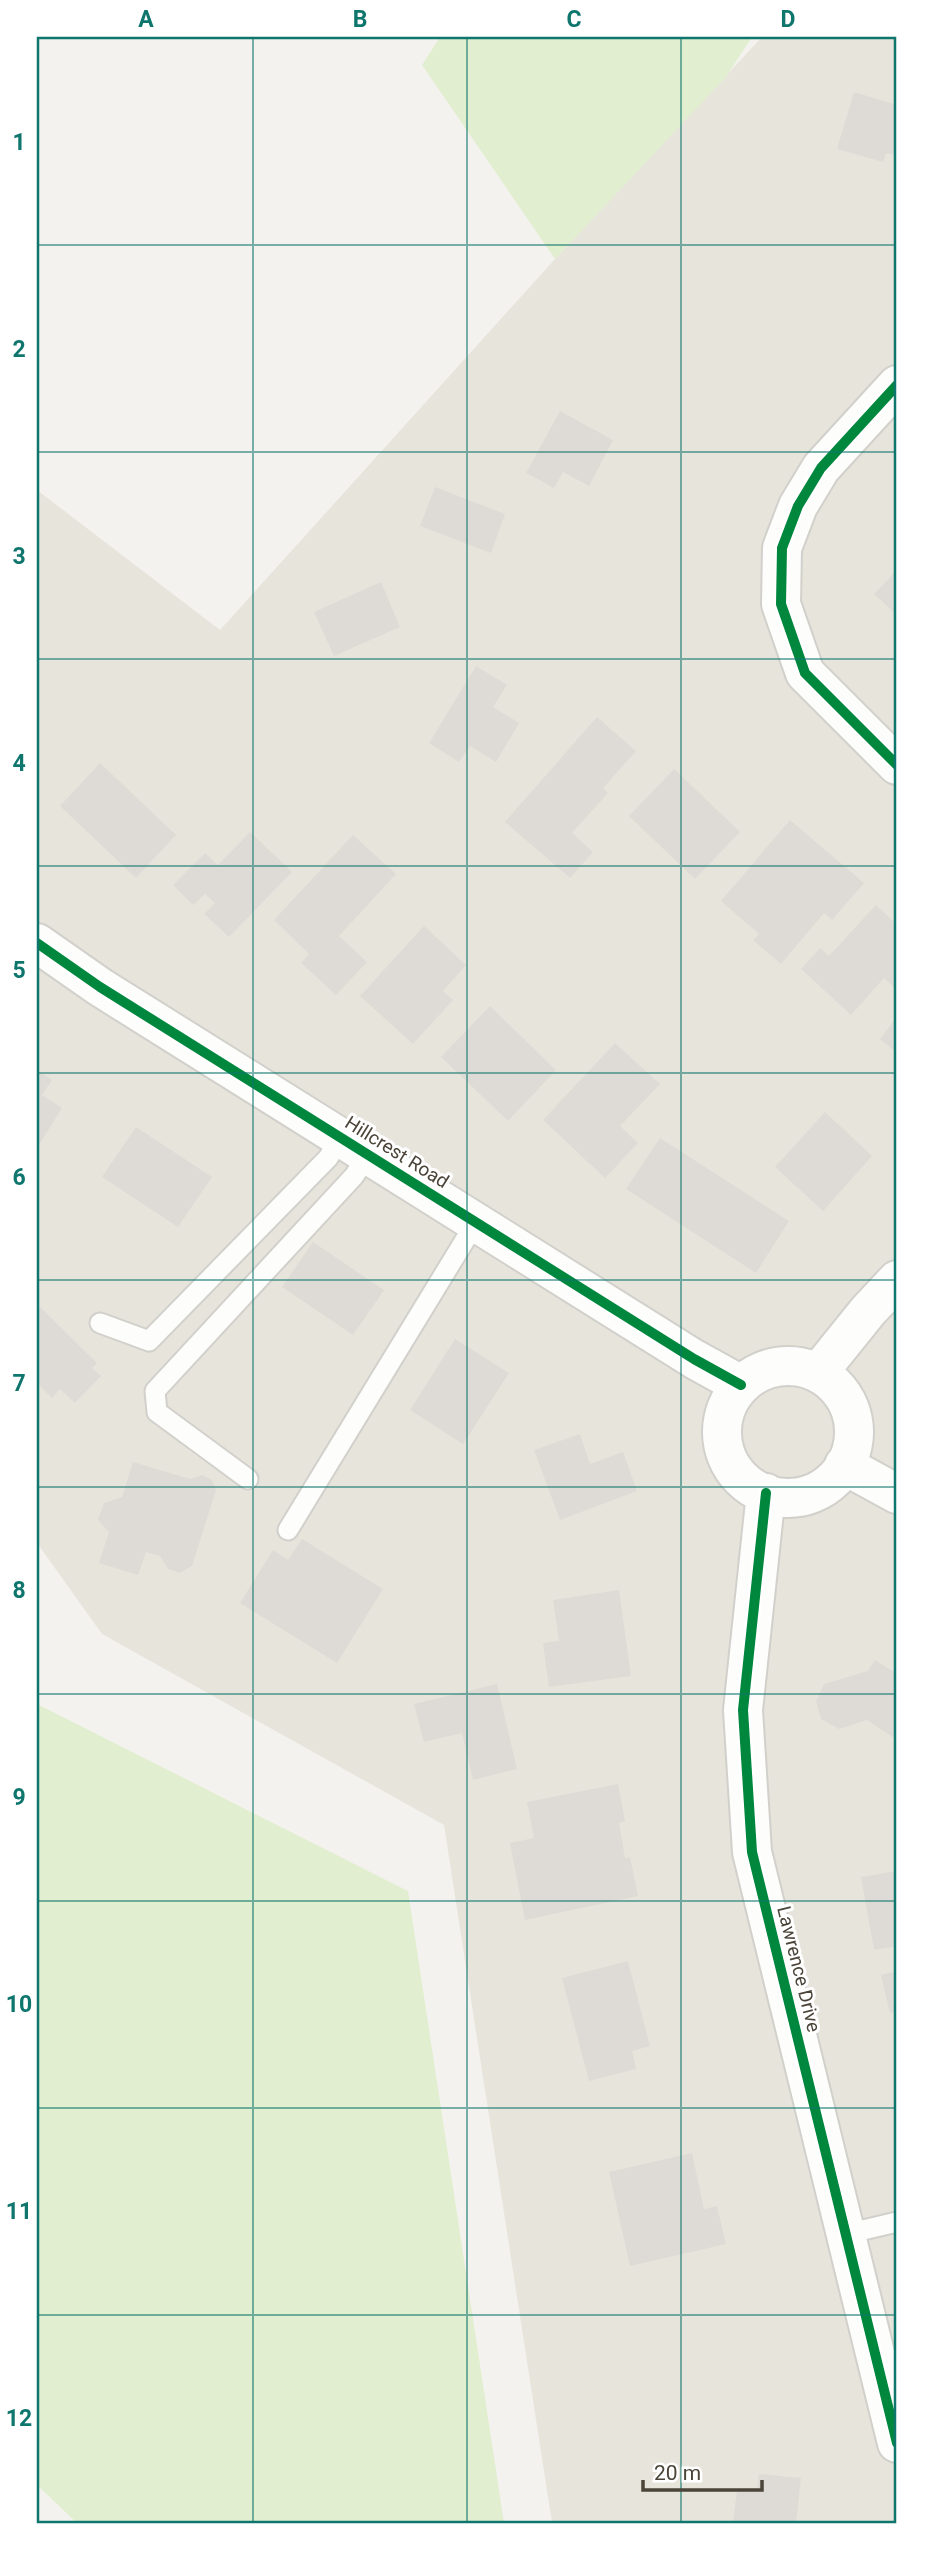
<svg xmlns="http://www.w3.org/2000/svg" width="934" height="2560" font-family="Roboto,sans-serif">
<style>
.residential{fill:#e7e4dc}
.green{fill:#e1eecf}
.building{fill:#dedbd6}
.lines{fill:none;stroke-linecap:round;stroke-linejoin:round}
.service-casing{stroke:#d2d0cb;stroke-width:23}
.minor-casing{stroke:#d2d0cb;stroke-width:42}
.tertiary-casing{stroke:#d2d0cb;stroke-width:42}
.service{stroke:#fdfdfc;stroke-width:19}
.minor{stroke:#fdfdfc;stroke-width:38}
.tertiary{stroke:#fdfdfc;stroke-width:38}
.cycleway-casing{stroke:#fff;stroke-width:15}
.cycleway{stroke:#00873e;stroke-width:10}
.grid{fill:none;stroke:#0f766e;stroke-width:2;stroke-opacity:0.55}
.labels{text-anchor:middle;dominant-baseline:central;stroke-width:6;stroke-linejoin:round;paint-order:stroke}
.street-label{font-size:19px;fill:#4b4439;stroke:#fff}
.neatline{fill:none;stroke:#0f766e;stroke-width:2.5}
.grid-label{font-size:23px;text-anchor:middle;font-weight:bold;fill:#0f766e}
</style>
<rect width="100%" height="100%" fill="#f4f2ee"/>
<path class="residential" d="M762 37H897V2523H552L444 1825 102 1634 37 1543V490L220 630 555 259Z"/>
<path class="green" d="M440 37H752L726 77 555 259 422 65Z
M37 1704 408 1891 504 2523H77L37 2485Z"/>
<path class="building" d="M854 92 897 105V156L886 153 883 162 837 149Z
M560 411 613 440 589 486 563 472 554 488 526 473Z
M435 487 505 514 491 553 420 526Z
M897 570V615L874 594Z
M381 582 400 627 334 656 314 612Z
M476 666 507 685 493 707 519 723 496 762 470 746 459 762 429 743Z
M597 717 636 751 603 788 608 793 572 833 593 852 570 878 505 822Z
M100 763 176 835 136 878 60 806Z
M674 769 740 832 695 879 629 816Z
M790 820 864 883 832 920 824 913 781 964 753 940 759 934 721 901Z
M250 832 292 872 229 937 204 914 215 903 205 894 193 905 173 885 205 853 218 865Z
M353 835 396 874 339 936 367 962 336 995 301 963 309 954 274 920Z
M876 905 897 925V990L884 978 851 1015 801 969 820 948 829 956Z
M424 926 466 965 443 991 453 1000 413 1044 360 996Z
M490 1006 556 1070 508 1121 441 1057Z
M897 1017V1053L880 1039Z
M615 1043 660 1084 620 1126 638 1143 605 1178 543 1120Z
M37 1070 52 1080 42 1095 62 1108 37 1148Z
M825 1112 872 1156 823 1211 775 1167Z
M136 1127 212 1177 178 1227 102 1177Z
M660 1138 789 1221 756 1273 626 1189Z
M313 1242 384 1290 353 1335 282 1287Z
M37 1304 97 1363 92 1368 101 1376 75 1403 60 1389 52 1398 37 1383Z
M455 1339 509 1373 463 1444 410 1410Z
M580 1434 590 1464 623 1452 637 1491 560 1520 534 1450Z
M133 1462 190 1479 202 1475 212 1480 216 1490 192 1566 180 1573 168 1569 160 1556 146 1552 138 1575 99 1563 109 1532 98 1520 104 1503 122 1497Z
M302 1539 383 1589 337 1663 240 1603 273 1550 288 1560Z
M619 1590 631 1676 549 1687 543 1643 559 1641 553 1600Z
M875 1660 897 1674V1740L867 1720 839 1729 821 1719 816 1701 824 1684 868 1671Z
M497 1684 517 1769 473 1780 462 1733 424 1742 414 1704Z
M618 1784 625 1821 619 1823 625 1858 630 1857 638 1896 525 1920 510 1843 534 1838 527 1802Z
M897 1871V1946L874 1950 861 1877Z
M628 1961 650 2046 632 2051 636 2069 589 2081 562 1978Z
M897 1971V2011L890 2013 881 1975Z
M692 2153 704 2209 717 2206 726 2244 630 2266 609 2172Z
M759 2474 801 2478 796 2523H733L737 2490 757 2492Z"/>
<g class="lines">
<defs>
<path id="service" d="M100 1323 149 1341 328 1158 341 1138
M248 1479 157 1412 155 1391 354 1176 368 1155
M288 1530 476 1222
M846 2234 897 2222"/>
<path id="minor" d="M897 385 821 468 798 506 782 548 781 604 805 673 897 765
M37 943 100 987 694 1359 741 1385
M844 1465 897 1494"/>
<path id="tertiary" d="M722 1432a66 66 0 1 1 132 0a66 66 0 1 1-132 0Z
M818 1373 868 1311 897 1280
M766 1493 743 1710 752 1852 897 2443"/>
</defs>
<use href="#service" class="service-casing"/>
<use href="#minor" class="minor-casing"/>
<use href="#tertiary" class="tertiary-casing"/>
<use href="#service" class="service"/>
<use href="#minor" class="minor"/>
<use href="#tertiary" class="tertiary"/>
<defs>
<path id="cycleway" d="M897 385 821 468 798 506 782 548 781 604 805 673 897 765
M37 943 100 987 694 1359 741 1385
M766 1493 743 1710 752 1852 897 2443"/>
</defs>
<use href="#cycleway" class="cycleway-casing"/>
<use href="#cycleway" class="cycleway"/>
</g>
<path class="grid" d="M253 37V2523M467 37V2523M681 37V2523M37 245H897M37 452H897M37 659H897M37 866H897M37 1073H897M37 1280H897M37 1487H897M37 1694H897M37 1901H897M37 2108H897M37 2315H897"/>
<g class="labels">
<g class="street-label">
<text transform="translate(397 1152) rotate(32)">Hillcrest Road</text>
<text transform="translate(799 1969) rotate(76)">Lawrence Drive</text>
</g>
</g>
<rect width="934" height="2560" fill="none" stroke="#ffffff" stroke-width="77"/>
<path d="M643 2480v10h119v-10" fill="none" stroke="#4b4439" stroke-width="3.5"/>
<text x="654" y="2480" font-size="21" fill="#4b4439" stroke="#ffffff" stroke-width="5" paint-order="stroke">20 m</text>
<rect x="38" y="38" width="857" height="2484" class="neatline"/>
<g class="grid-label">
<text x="146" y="27">A</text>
<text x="360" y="27">B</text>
<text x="574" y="27">C</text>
<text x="788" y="27">D</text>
<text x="19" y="150">1</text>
<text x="19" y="357">2</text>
<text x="19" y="564">3</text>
<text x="19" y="771">4</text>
<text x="19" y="978">5</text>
<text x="19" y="1185">6</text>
<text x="19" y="1391">7</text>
<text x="19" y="1598">8</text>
<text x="19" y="1805">9</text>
<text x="19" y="2012">10</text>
<text x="19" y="2219">11</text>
<text x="19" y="2426">12</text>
</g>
</svg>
